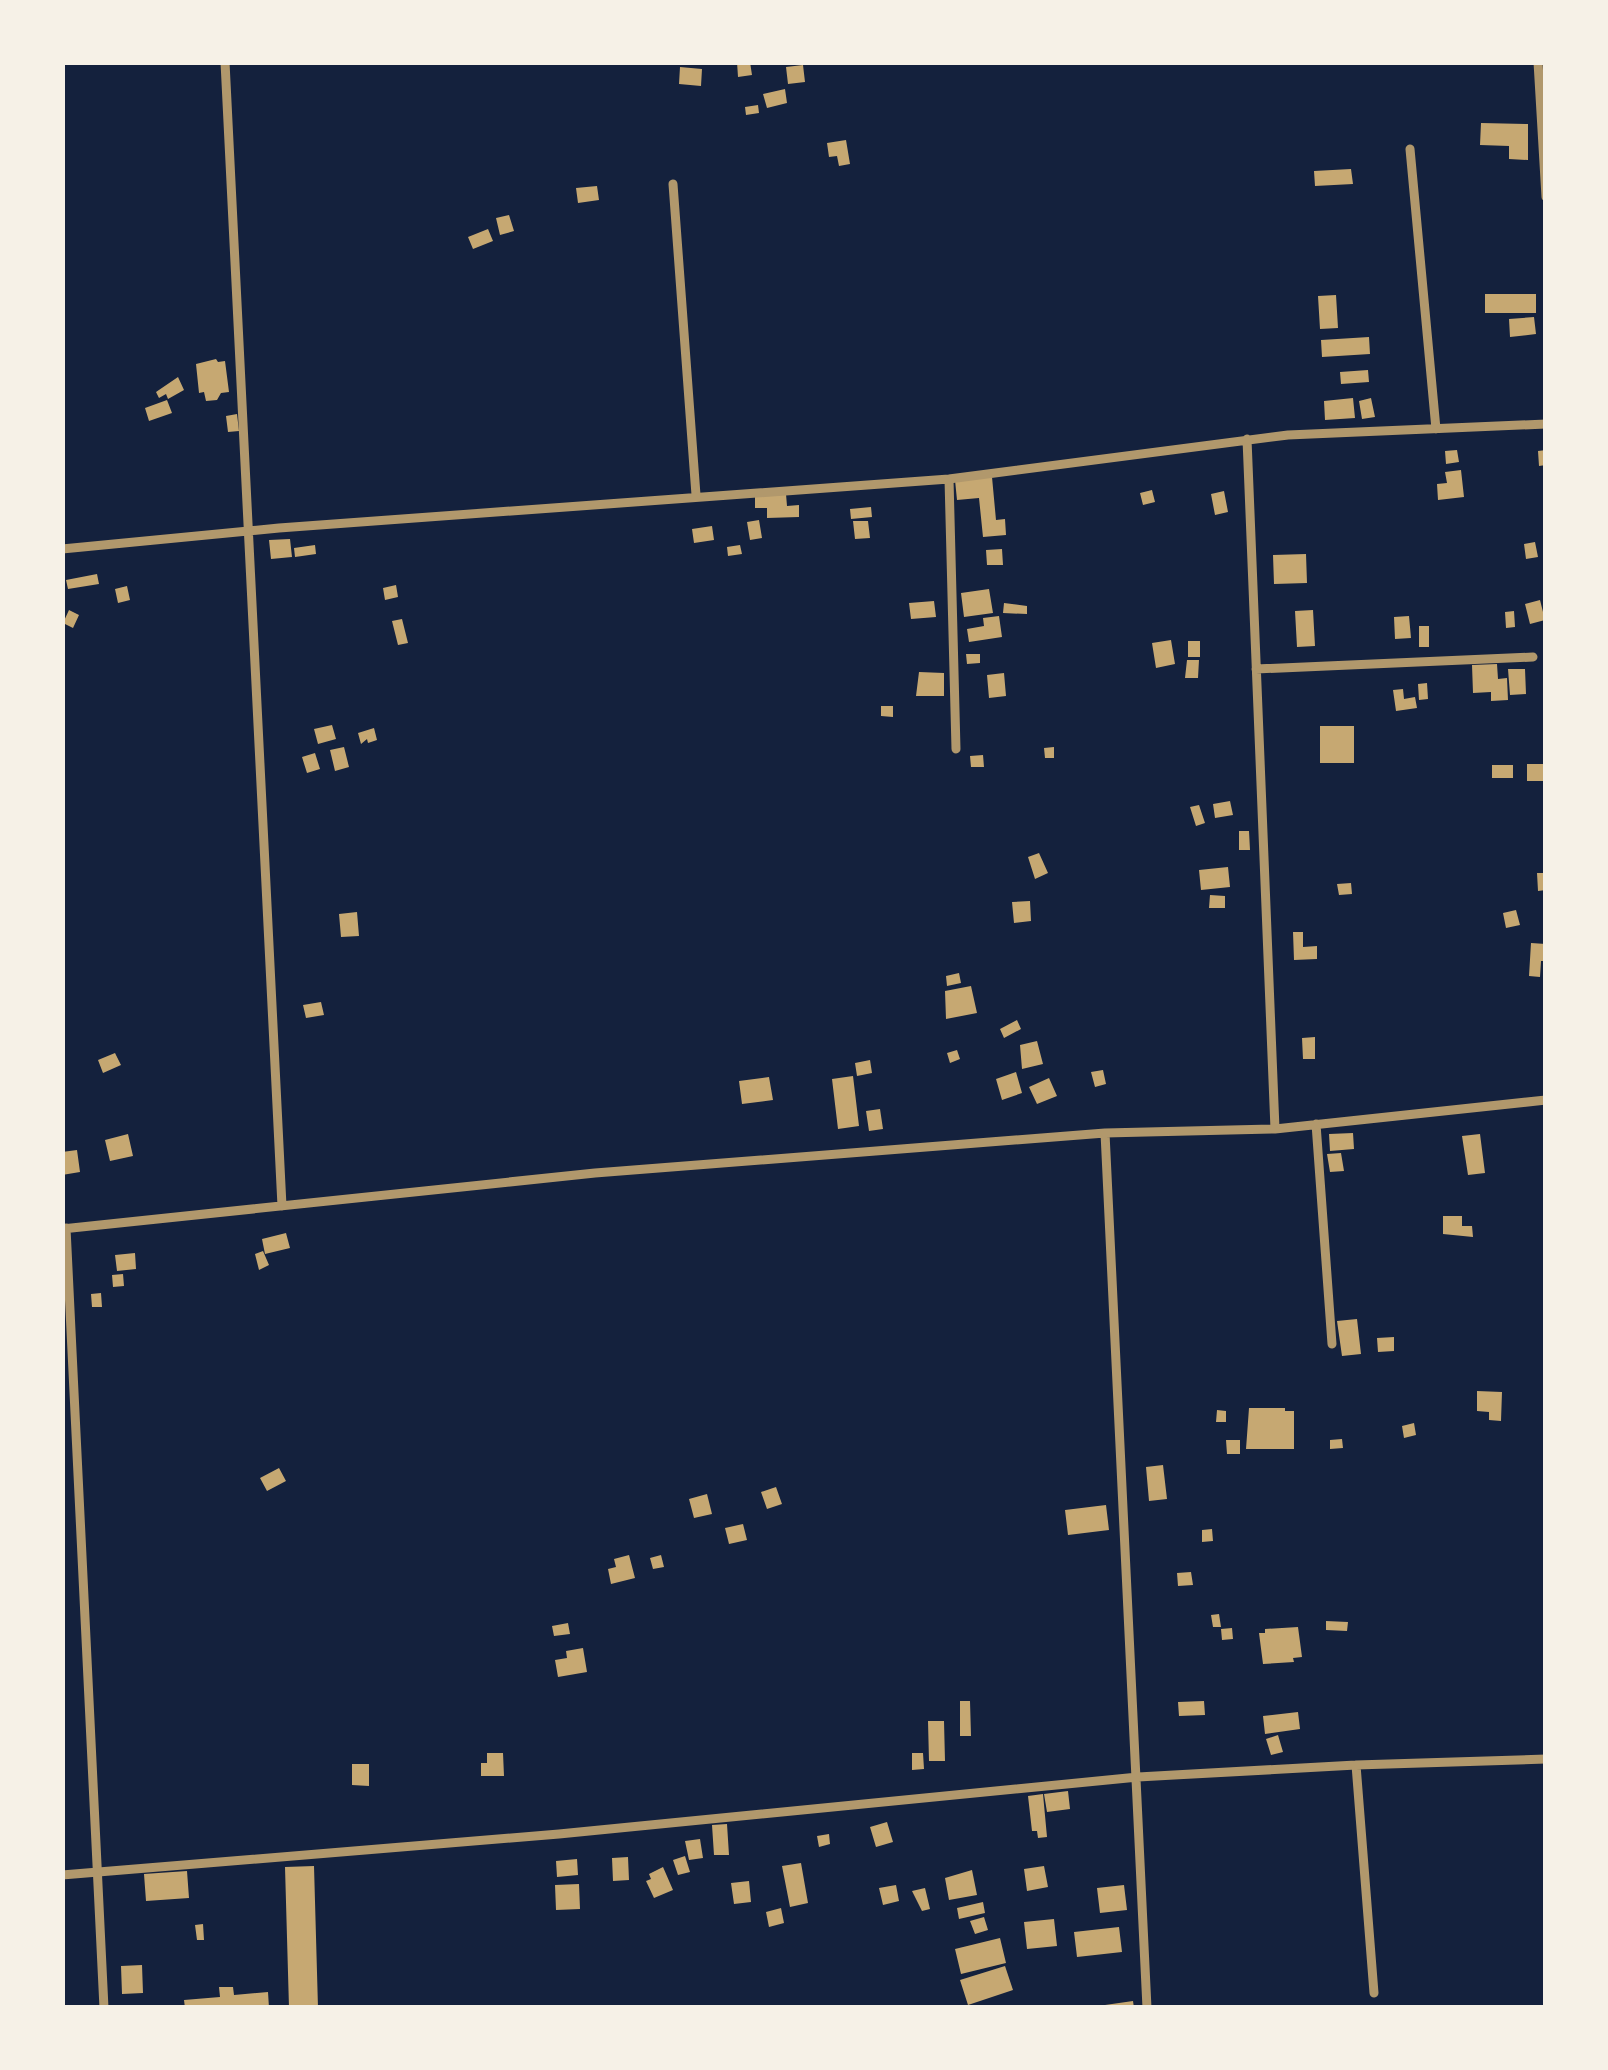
<svg xmlns="http://www.w3.org/2000/svg" width="1608" height="2070" font-family="Karla,sans-serif">
<style>
.building{fill:#c6a872}
.lines{fill:none;stroke-linecap:round;stroke-linejoin:round}
.minor{stroke:#b1986c;stroke-width:9}
</style>
<rect width="100%" height="100%" fill="#14213d"/>
<path class="building" d="M737 62H750L752 75 738 77Z
M803 65 805 82 788 84 786 67Z
M680 67 702 69 701 86 679 84Z
M785 89 787 103 767 108 763 94Z
M758 105 759 113 746 115 745 107Z
M1481 123 1528 124V160L1509 159V146L1480 145Z
M846 140 850 164 839 166 837 156 829 157 827 143Z
M1351 169 1353 184 1315 186 1314 171Z
M597 186 599 200 578 203 576 188Z
M509 215 514 231 500 235 496 218Z
M488 229 493 241 473 249 468 237Z
M1485 294H1536V313H1485Z
M1336 295 1338 328 1320 329 1318 296Z
M1534 317 1536 334 1510 337 1509 319Z
M1369 337 1370 354 1322 357 1321 340Z
M216 359 218 362 225 361 229 392 221 393 217 400 206 401 204 392 199 393 196 364Z
M1368 370 1369 382 1341 384 1340 372Z
M178 377 184 390 168 399 166 394 159 398 156 392Z
M1353 398 1355 418 1325 420 1324 401Z
M1371 398 1375 417 1362 419 1359 401Z
M167 400 172 413 149 421 145 408Z
M237 414 239 431 228 432 226 416Z
M1457 450 1459 462 1446 464 1445 451Z
M1546 450V465L1539 466 1538 451Z
M1461 470 1464 497 1438 500 1437 484 1447 483 1445 472Z
M992 477 996 520 1005 519 1006 535 983 537 979 498 957 500 955 480Z
M1152 490 1155 502 1143 505 1140 493Z
M1224 491 1228 512 1215 515 1211 494Z
M786 494 787 506 799 505V517L767 518V508H755V495Z
M871 507 872 517 851 519 850 509Z
M759 520 762 538 750 540 747 522Z
M853 521H868L870 538 855 539Z
M712 526 714 540 694 543 692 529Z
M290 539 292 557 271 559 269 540Z
M1535 542 1538 557 1526 559 1524 544Z
M315 545 316 554 295 557 294 548Z
M740 545 742 554 728 556 727 547Z
M1002 549 1003 565H987L986 550Z
M1306 554 1307 583 1274 584 1273 555Z
M97 574 99 584 68 589 66 580Z
M396 585 398 597 385 600 383 588Z
M127 586 130 600 118 603 115 589Z
M989 589 993 613 964 617 961 593Z
M1540 600 1545 620 1530 624 1525 604Z
M934 601 936 617 911 619 909 603Z
M1004 603 1027 606V614L1003 613Z
M69 610 79 615 73 628 63 623Z
M1313 610 1315 646 1297 647 1295 611Z
M1514 611 1515 627 1506 628 1505 612Z
M999 616 1002 637 969 642 967 629 984 626 983 618Z
M1409 616 1411 638 1395 639 1394 617Z
M402 619 408 643 398 645 392 621Z
M1419 626H1429V647H1419Z
M1171 640 1175 664 1156 668 1152 643Z
M1188 641H1200V657H1188Z
M966 654H980V663L967 664Z
M1187 660H1199L1198 678H1185Z
M1497 664 1498 679 1507 678 1508 700 1491 701V692L1473 693 1472 665Z
M1508 669H1525L1526 694 1510 695Z
M919 672 944 673V696H916Z
M1004 673 1006 696 989 698 987 675Z
M1427 683 1428 699 1419 700 1418 684Z
M1403 689 1404 699 1415 697 1417 708 1396 711 1393 690Z
M881 706H893V717L881 716Z
M332 725 336 739 318 744 314 729Z
M1320 726H1354V763H1320Z
M374 728 377 740 368 743 367 739 361 744 358 733Z
M344 747 349 767 335 771 330 750Z
M1054 747V758H1045L1044 748Z
M315 753 320 769 307 773 302 757Z
M983 755 984 767H971L970 756Z
M1527 764H1546V781H1527Z
M1492 765H1513V778H1492Z
M1230 801 1233 815 1215 818 1213 804Z
M1199 805 1205 823 1196 826 1190 807Z
M1239 831H1249L1250 850H1239Z
M1039 853 1048 873 1035 879 1028 857Z
M1228 867 1230 887 1201 890 1199 870Z
M1537 873H1546V890L1538 891Z
M1351 883 1352 894 1339 895 1337 884Z
M1210 895 1225 896V908H1209Z
M1030 901 1031 921 1014 923 1012 902Z
M1516 910 1520 925 1506 928 1503 913Z
M357 912 359 936 341 937 339 914Z
M1293 932H1303V947L1317 946V959L1294 960Z
M1531 943 1546 944V961H1541L1540 977 1529 976Z
M959 973 961 983 947 986 946 976Z
M971 986 977 1013 946 1019 945 991Z
M321 1002 324 1015 306 1018 303 1005Z
M1017 1020 1021 1029 1004 1038 1000 1029Z
M1315 1037V1059H1303L1302 1038Z
M1037 1041 1043 1064 1022 1069 1020 1045Z
M957 1050 960 1059 950 1063 947 1053Z
M115 1053 121 1065 103 1073 98 1060Z
M870 1060 872 1073 857 1076 855 1063Z
M1103 1070 1106 1084 1095 1087 1091 1072Z
M1016 1072 1022 1093 1002 1100 996 1079Z
M853 1076 859 1126 838 1129 832 1079Z
M769 1077 773 1100 742 1104 739 1081Z
M1049 1078 1057 1096 1037 1104 1029 1087Z
M880 1109 883 1129 869 1131 866 1111Z
M1353 1133 1354 1149 1330 1151 1329 1134Z
M128 1134 133 1156 110 1161 105 1140Z
M1480 1134 1485 1173 1468 1175 1462 1136Z
M77 1150 80 1172 62 1175V1152Z
M1341 1153 1344 1171 1330 1172 1327 1154Z
M1443 1216H1462V1226H1472L1473 1237 1443 1234Z
M286 1233 290 1248 265 1254 262 1239Z
M263 1251 269 1265 259 1270 255 1254Z
M135 1253 136 1269 117 1271 115 1255Z
M123 1274 124 1286 113 1287 112 1275Z
M101 1293 102 1307H92L91 1294Z
M1357 1319 1361 1354 1342 1356 1337 1321Z
M1394 1337V1351L1378 1352 1377 1338Z
M1477 1391 1502 1392 1501 1421 1489 1420V1412L1477 1411Z
M1249 1408H1285V1411H1294V1449H1246Z
M1217 1410 1226 1411V1422H1216Z
M1414 1423 1416 1435 1404 1438 1402 1426Z
M1342 1439 1343 1448 1330 1449V1440Z
M1226 1440H1240V1454H1227Z
M1163 1465 1167 1499 1149 1501 1146 1467Z
M279 1468 286 1481 267 1491 260 1478Z
M776 1487 782 1504 767 1509 761 1492Z
M707 1494 712 1514 694 1518 689 1499Z
M1106 1505 1109 1530 1068 1535 1065 1510Z
M743 1524 747 1540 729 1544 725 1528Z
M1212 1529 1213 1541 1202 1542V1530Z
M629 1555 635 1578 611 1584 608 1569 616 1567 614 1559Z
M661 1555 664 1567 653 1569 650 1558Z
M1191 1572 1193 1585 1178 1586 1177 1573Z
M1219 1614 1221 1627H1213L1211 1615Z
M1326 1621 1348 1622 1347 1631 1326 1630Z
M568 1623 570 1634 554 1636 552 1626Z
M1298 1627 1302 1657 1293 1658 1294 1662 1263 1664 1259 1633H1265V1629Z
M1232 1628 1233 1639 1222 1640 1221 1629Z
M583 1648 587 1672 558 1677 555 1660 567 1658 566 1651Z
M960 1701H970L971 1736H960Z
M1204 1701 1205 1715 1179 1716 1178 1702Z
M1298 1712 1300 1729 1265 1734 1263 1716Z
M928 1721H944L945 1761H929Z
M1278 1735 1283 1752 1271 1755 1266 1739Z
M487 1753H503L504 1776H481V1763H487Z
M912 1753H923L924 1769 912 1770Z
M352 1764H369V1786L352 1785Z
M1068 1791 1070 1809 1047 1812 1044 1794Z
M1043 1794 1047 1837 1038 1838 1037 1831H1032L1028 1796Z
M887 1822 893 1842 876 1847 870 1827Z
M727 1824 729 1855H714L712 1825Z
M829 1834 830 1844 819 1847 817 1836Z
M700 1839 703 1858 689 1860 685 1841Z
M685 1856 690 1872 678 1875 673 1860Z
M628 1857 629 1880 613 1881 612 1858Z
M577 1859 578 1875 557 1877 556 1861Z
M801 1863 808 1903 790 1907 782 1866Z
M314 1866 318 2008H289L285 1867Z
M1044 1866 1048 1887 1027 1891 1024 1869Z
M663 1867 673 1890 654 1898 646 1881 651 1879 649 1874Z
M972 1870 977 1895 949 1900 945 1878Z
M187 1871 189 1898 146 1901 144 1874Z
M749 1881 751 1902 734 1904 731 1883Z
M579 1884 580 1909 556 1910 555 1885Z
M896 1885 899 1901 883 1905 879 1888Z
M1124 1885 1127 1910 1100 1913 1097 1888Z
M925 1888 930 1909 922 1911 912 1891Z
M983 1902 985 1913 959 1919 957 1908Z
M781 1908 784 1923 769 1927 766 1912Z
M984 1917 988 1930 975 1934 970 1921Z
M1054 1919 1057 1946 1027 1949 1024 1922Z
M203 1924 204 1940H197L195 1925Z
M1119 1927 1122 1952 1077 1957 1074 1932Z
M1000 1938 1006 1963 961 1974 955 1949Z
M142 1965 143 1993 122 1994 121 1966Z
M1005 1966 1013 1990 968 2005 960 1980Z
M219 1987H233L234 1995 268 1992 269 2008H185L184 2000 220 1997Z
M1133 2001 1134 2008H1105V2005Z"/>
<g class="lines">
<path class="minor" d="M225 62 282 1206
M1538 62 1546 197
M1410 149 1436 429
M673 184 696 495
M1247 439 1275 1129
M949 479 956 749
M62 549 279 528 949 479 1288 435 1546 424
M1256 669 1533 657
M1316 1124 1332 1344
M1105 1133 1147 2008
M66 1228 104 2008
M62 1229 595 1173 1105 1133 1275 1129 1546 1100
M1356 1765 1374 1993
M62 1875 559 1834 1138 1777 1356 1765 1546 1759"/>
</g>
<rect width="1608" height="2070" fill="none" stroke="#f6f1e7" stroke-width="130"/>
</svg>
